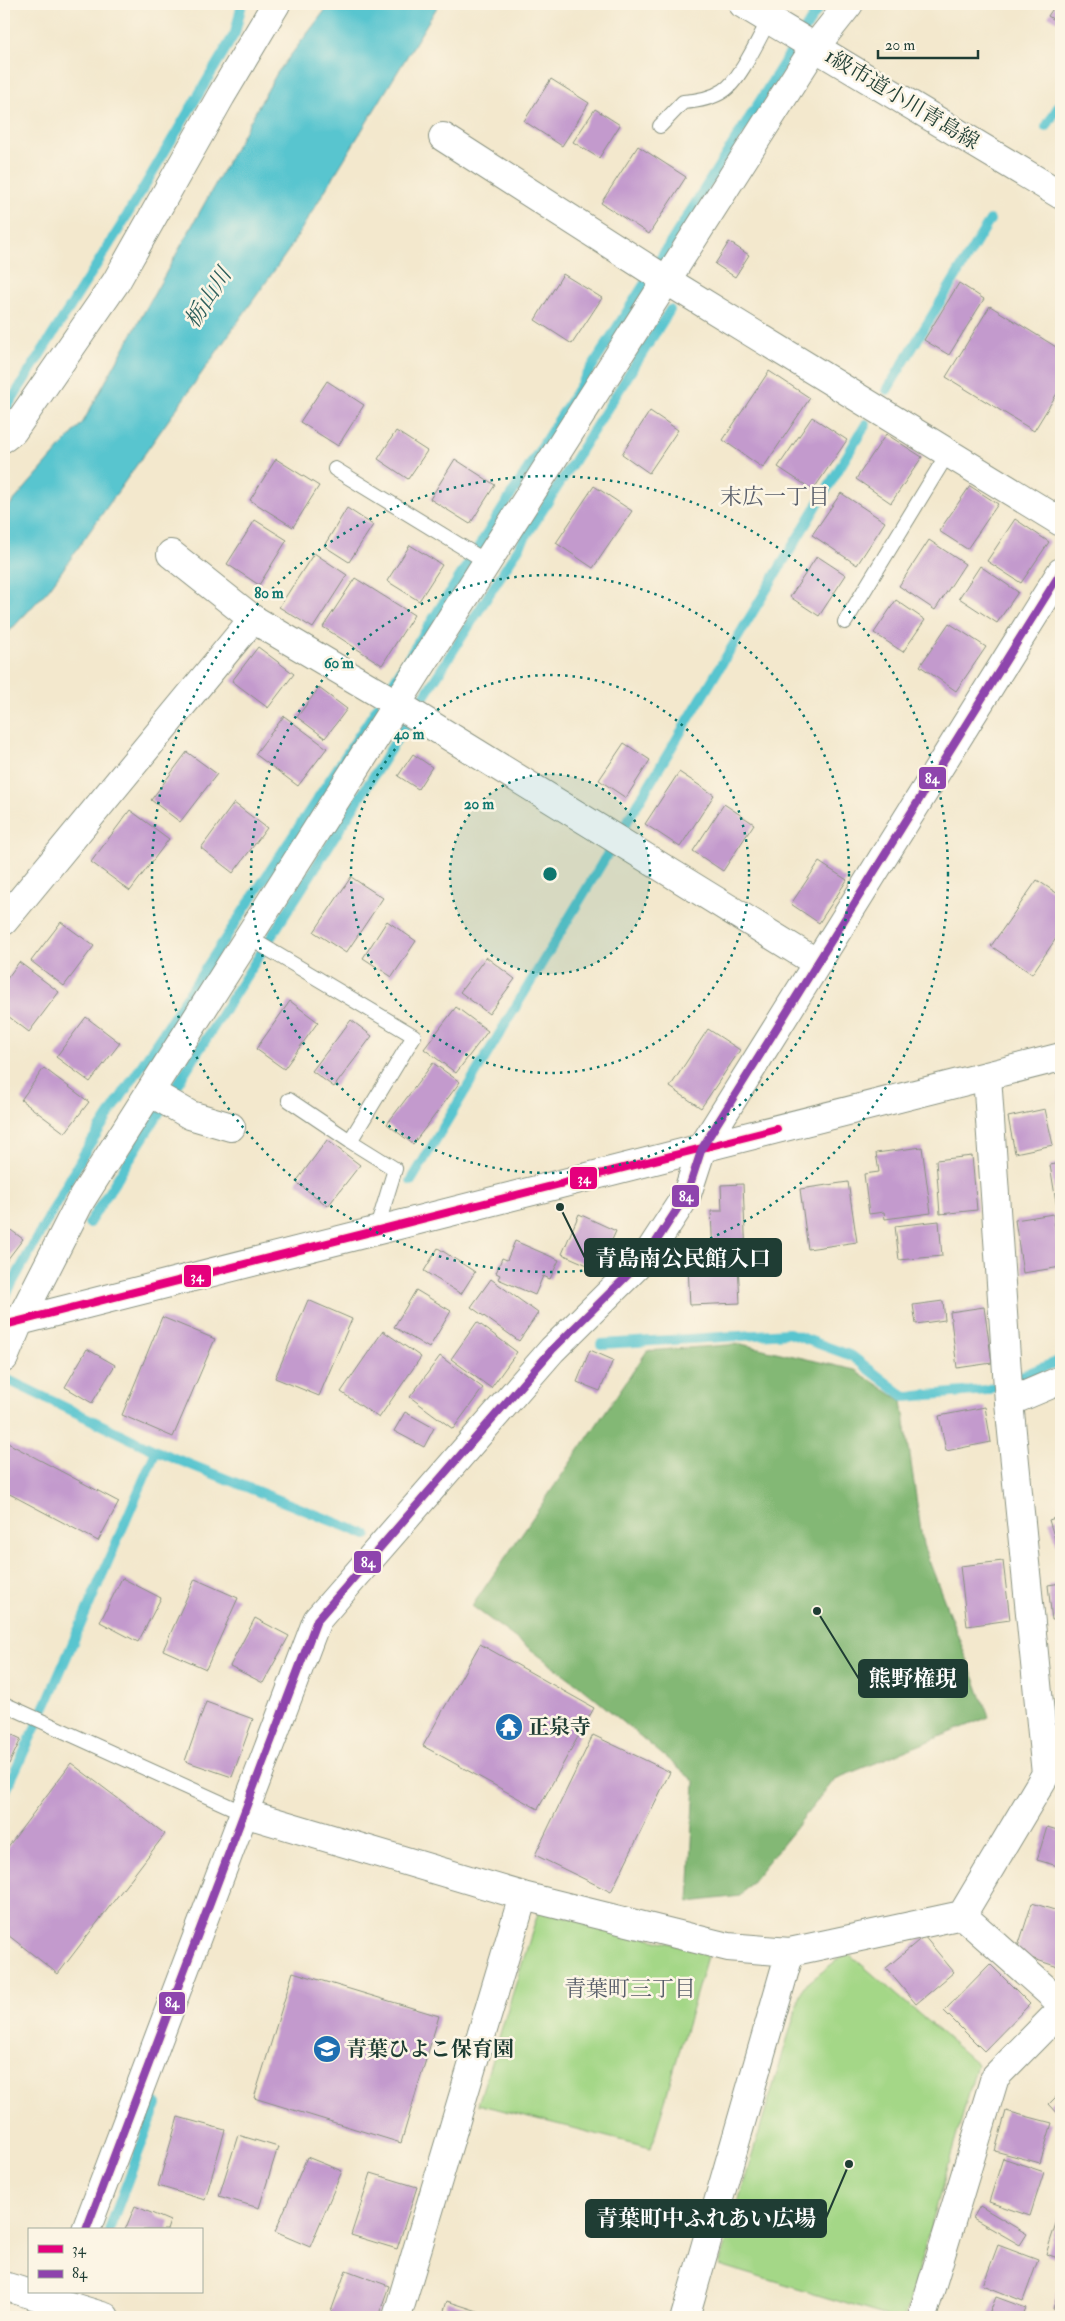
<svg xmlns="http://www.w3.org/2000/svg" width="1065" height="2321" font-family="'IM FELL Double Pica','Noto Serif JP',serif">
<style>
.green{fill:#a4d787;stroke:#628a5e}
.forest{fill:#83b874;stroke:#517a54}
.water{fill:#58c5cf;stroke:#3c8182}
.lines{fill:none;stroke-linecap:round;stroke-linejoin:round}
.stream{stroke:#58c5cf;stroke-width:10}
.building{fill:#c39acd}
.lane-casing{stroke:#899280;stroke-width:16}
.street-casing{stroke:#899280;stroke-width:30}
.secondary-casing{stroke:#899280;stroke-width:30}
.lane{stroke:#fff;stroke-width:14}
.street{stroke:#fff;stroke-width:28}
.secondary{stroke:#fff;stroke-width:28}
.bus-1-casing{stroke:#fcf5e5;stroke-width:11}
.bus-2-casing{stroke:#fcf5e5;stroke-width:11}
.bus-1{stroke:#e5007d;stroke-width:8}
.bus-2{stroke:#8e44ad;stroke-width:8}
.ring{fill:none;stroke:#0f766e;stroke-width:2.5;stroke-dasharray:2.5 5}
.labels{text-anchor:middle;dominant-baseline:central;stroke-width:5;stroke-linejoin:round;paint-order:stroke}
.street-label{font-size:21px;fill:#1f3d34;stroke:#fcf5e5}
.poi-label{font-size:21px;font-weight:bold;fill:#1f3d34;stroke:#fcf5e5;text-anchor:start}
.water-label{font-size:22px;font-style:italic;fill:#2d5f5b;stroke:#fcf5e5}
.neighbourhood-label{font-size:22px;fill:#585e6a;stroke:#fcf5e5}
.centre{fill:#0f766e;stroke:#fcf5e5;stroke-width:2.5}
.ring-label{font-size:15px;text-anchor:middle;font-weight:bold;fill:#0f766e;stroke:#fcf5e5;stroke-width:5;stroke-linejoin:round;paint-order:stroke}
.leader{fill:none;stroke:#1f3d34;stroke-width:2}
.callout-dot{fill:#1f3d34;stroke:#fcf5e5;stroke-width:2}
.callout{fill:#1f3d34;stroke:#1f3d34;stroke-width:2}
.callout-label{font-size:22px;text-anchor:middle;font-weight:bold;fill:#fff}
.line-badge{stroke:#fcf5e5;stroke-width:2}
.badge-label{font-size:14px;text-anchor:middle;font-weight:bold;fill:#fff}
</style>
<rect width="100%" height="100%" fill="#fcf5e5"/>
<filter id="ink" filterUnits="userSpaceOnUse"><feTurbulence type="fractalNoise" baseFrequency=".02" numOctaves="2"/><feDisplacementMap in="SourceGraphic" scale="10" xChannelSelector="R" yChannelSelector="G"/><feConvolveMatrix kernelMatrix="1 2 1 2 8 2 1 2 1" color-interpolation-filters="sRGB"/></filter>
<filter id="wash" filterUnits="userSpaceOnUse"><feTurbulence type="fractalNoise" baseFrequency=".0096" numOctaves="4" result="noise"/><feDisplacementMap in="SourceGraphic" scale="20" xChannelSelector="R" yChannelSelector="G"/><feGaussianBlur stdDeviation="1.12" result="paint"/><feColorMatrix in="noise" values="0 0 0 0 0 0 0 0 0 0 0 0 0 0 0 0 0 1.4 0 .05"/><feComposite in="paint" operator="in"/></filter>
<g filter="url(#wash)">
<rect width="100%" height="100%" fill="#f3e8cd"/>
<path class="green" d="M539 1910 708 1953 651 2148 478 2104Z
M847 1952 977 2064 905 2317H890L719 2265 803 1987Z"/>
<path class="forest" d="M741 1344 855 1370 902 1401 923 1545 989 1717 835 1779 740 1896 689 1902 695 1782 580 1686 472 1606 647 1351Z"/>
<path class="water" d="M330 4H439L288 251 49 589 4 637V512L83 422 277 73Z"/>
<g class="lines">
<path class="stream" d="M1046 127 1061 102
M887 390 990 220
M4 412 119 229 235 33 242 4
M411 1181 866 424
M89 1223 670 310
M4 1298 86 1150 373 714 821 4
M601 1344 789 1333 852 1356 905 1397 987 1390 1061 1360
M4 1378 156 1451 367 1535
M4 1795 47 1702 156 1451
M109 2230 157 2104"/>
</g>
<g id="blocks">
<path class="building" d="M1056 4H1061V24L1048 16Z
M551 79 589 103 562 146 524 121Z
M595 109 620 125 599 158 573 142Z
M638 146 686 177 649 234 601 203Z
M729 242 749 255 735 277 715 264Z
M563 274 602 298 572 344 535 320Z
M959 283 984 299 949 355 924 340Z
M990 306 1061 350V387L1034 431 946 377Z
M769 371 810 398 763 468 723 440Z
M327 381 364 405 338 446 300 422Z
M650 411 678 430 649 473 622 454Z
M812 417 847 440 813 490 778 467Z
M396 431 427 451 408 479 378 459Z
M886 434 922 457 891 503 856 479Z
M276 459 319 486 293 527 250 500Z
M455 459 495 485 470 524 430 499Z
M594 486 632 511 593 568 556 543Z
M970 486 998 504 967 549 939 531Z
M841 493 885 522 857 565 812 535Z
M347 508 373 525 349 562 324 546Z
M1015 519 1049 542 1021 583 987 561Z
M255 520 287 540 259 585 227 564Z
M929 540 965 564 935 610 899 586Z
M410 545 442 565 419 601 387 581Z
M314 553 347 575 313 628 279 607Z
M817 556 846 575 819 616 790 597Z
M980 566 1018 592 997 623 959 598Z
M355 578 414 615 382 665 323 627Z
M896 600 925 620 903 652 874 633Z
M949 623 986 647 956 691 920 666Z
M258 647 294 674 268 708 232 681Z
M319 688 347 709 325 738 297 717Z
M284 716 327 748 298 786 255 754Z
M624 743 650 760 626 798 599 780Z
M187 752 217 774 180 822 151 800Z
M413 754 432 767 418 789 398 776Z
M679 772 714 795 680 847 645 824Z
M234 803 267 828 233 873 201 848Z
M724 804 754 824 723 871 693 851Z
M130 810 169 839 130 891 91 862Z
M819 862 847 880 819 923 791 904Z
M351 877 383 898 346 953 314 932Z
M1037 880 1061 896V931L1032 974 991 946Z
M387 921 416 941 392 977 363 958Z
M61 922 94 946 64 986 31 961Z
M486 957 515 979 489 1014 460 992Z
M19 962 59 992 29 1032 4 1013V983Z
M290 1001 318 1022 284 1069 256 1049Z
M456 1007 488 1031 456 1073 424 1049Z
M86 1017 120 1043 90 1082 56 1057Z
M351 1020 372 1036 334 1087 312 1071Z
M708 1029 740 1050 701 1108 670 1087Z
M433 1063 460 1082 413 1144 387 1124Z
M44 1068 89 1102 65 1133 21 1100Z
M1059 1089H1061V1133H1060Z
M1045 1109 1053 1145 1015 1153 1008 1117Z
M327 1140 360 1165 328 1206 296 1182Z
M922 1147 931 1213 885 1219 884 1212 869 1214 864 1174 879 1172 876 1153Z
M972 1156 977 1210 940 1214 936 1160Z
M1061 1163V1213L1058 1214 1050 1165Z
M848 1182 857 1242 808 1249 800 1189Z
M743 1184 746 1257 713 1258 711 1211H722L721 1185Z
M579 1214 616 1231 599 1270 562 1254Z
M1053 1214 1061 1267 1023 1273 1015 1220Z
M939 1221 942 1256 899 1260 895 1226Z
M4 1225 23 1239 4 1264Z
M515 1241 559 1260 550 1279 543 1276 535 1295 498 1279 500 1275 496 1273 502 1258 507 1260Z
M438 1248 475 1272 461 1294 424 1271Z
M738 1264 740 1303 690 1305 688 1267Z
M491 1279 538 1313 519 1341 471 1307Z
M416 1290 451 1311 429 1348 394 1327Z
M308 1300 352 1319 319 1396 275 1378Z
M943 1301 945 1320 916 1324 913 1305Z
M984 1307 992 1363 957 1368 950 1312Z
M162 1317 215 1339 173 1437 122 1415Z
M477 1322 517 1352 491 1388 451 1359Z
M383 1331 421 1357 379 1418 341 1392Z
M87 1349 115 1365 92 1403 65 1387Z
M590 1350 613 1360 600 1391 577 1382Z
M440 1356 483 1388 453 1429 410 1397Z
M985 1407 991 1442 946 1451 939 1416Z
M405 1412 434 1428 424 1447 394 1431Z
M4 1441 119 1502 98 1541 4 1491Z
M1061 1516V1552H1059L1049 1520Z
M1003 1561 1010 1620 967 1626 960 1566Z
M122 1578 161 1598 138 1642 100 1622Z
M195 1579 238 1598 206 1669 163 1650Z
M1061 1583V1619L1052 1620 1048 1585Z
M255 1618 289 1636 263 1683 230 1666Z
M480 1644 594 1708 538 1809 423 1746Z
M206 1702 253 1719 232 1777 185 1761Z
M4 1731 21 1739 9 1764 4 1762Z
M593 1735 670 1772 611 1892 535 1855Z
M71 1763 165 1834 58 1974 4 1932V1852Z
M1047 1827 1061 1831V1867L1037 1860Z
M1032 1903 1061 1912V1968L1016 1953Z
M924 1936 954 1972 916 2004 886 1968Z
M990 1964 1030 2004 984 2051 944 2011Z
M293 1972 439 2016 401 2143 254 2098Z
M1061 2092V2117L1049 2104Z
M1006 2111 1052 2123 1040 2163 995 2151Z
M178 2117 225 2130 205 2200 158 2186Z
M238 2135 278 2147 259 2208 219 2196Z
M307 2157 342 2171 310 2247 275 2232Z
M1003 2158 1044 2172 1030 2216 989 2202Z
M371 2173 417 2187 397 2249 351 2235Z
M135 2206 170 2221 167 2230H125Z
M980 2206 1027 2234 1020 2245 973 2218Z
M1061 2208V2259L1046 2254Z
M998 2245 1038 2260 1023 2301 983 2285Z
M346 2270 389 2286 378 2317H329Z
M1061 2283V2312L1053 2309Z
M996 2297 1026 2308 1022 2317H988Z
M447 2301 496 2317H442Z"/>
</g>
</g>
<g filter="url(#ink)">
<use href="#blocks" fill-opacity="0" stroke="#899280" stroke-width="1"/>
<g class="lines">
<defs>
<path id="lane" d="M660 126 683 102C697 101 711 99 723 91 739 82 759 38 769 20
M335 469 487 562
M845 622 948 453
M248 937 414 1036 350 1141 395 1169 376 1231
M289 1100 350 1141
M4 1704 244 1813"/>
<path id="street" d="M443 137 666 280 1061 522
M4 438 13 431 116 282 221 96 276 4
M171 554 253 619 397 704 817 963
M4 921 253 619
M150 1092 190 1115 231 1127
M4 1358 20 1320 81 1200 799 72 815 47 849 4
M1009 1402 1061 1380
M244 1813 523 1896 728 1947 790 1952 962 1915 1046 1774 1009 1402 987 1076
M962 1915 1061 2003
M86 2230 317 1620 552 1350 646 1257 687 1194 702 1148 1061 572
M4 2286 105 2317
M397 2317 523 1896
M685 2317 790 1952
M922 2317 995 2077 1061 2010"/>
<path id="secondary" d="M743 4 1061 195
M4 1325 1061 1057"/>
</defs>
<use href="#lane" class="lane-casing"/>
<use href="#street" class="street-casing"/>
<use href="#secondary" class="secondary-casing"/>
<use href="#lane" class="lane"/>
<use href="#street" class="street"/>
<use href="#secondary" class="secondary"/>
<defs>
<path id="bus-1" d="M4 1325 777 1129"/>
<path id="bus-2" d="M86 2230 317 1620 552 1350 646 1257 687 1194 702 1148 1061 572"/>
</defs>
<use href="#bus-1" class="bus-1-casing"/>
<use href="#bus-2" class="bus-2-casing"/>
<use href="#bus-1" class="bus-1"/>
<use href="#bus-2" class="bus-2"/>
</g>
</g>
<circle cx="550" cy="874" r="100" fill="#0f766e" fill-opacity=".12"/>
<g class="ring">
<circle cx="550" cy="874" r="100"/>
<circle cx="550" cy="874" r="199"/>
<circle cx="550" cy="874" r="299"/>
<circle cx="550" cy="874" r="398"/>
</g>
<defs>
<symbol id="temple-disc" viewBox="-11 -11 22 22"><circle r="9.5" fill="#1f6fb2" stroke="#fcf5e5"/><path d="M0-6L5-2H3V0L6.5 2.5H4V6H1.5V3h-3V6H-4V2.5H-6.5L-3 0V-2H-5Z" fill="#fff"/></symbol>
<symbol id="school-disc" viewBox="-11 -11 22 22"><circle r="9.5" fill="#1f6fb2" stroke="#fcf5e5"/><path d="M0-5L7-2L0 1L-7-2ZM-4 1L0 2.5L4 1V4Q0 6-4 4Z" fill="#fff"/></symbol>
</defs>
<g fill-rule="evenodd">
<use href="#temple-disc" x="493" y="1711" width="32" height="32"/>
<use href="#school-disc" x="311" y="2033" width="32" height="32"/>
</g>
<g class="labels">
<g class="street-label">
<text transform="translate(902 99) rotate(31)">1級市道小川青島線</text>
</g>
<g class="poi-label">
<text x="528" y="1727">正泉寺</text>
<text x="346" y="2049">青葉ひよこ保育園</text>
</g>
<g class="water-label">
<text transform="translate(208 298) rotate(-57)">栃山川</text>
</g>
<g class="neighbourhood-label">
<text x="775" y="497">末広一丁目</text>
<text x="630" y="1989">青葉町三丁目</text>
</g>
</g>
<circle cx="550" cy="874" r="8" class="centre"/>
<g class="ring-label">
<text x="269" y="598">80 m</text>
<text x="339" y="668">60 m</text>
<text x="409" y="739">40 m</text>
<text x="479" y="809">20 m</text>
</g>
<path class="leader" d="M560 1207L585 1258M817 1611L859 1679M849 2164L826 2218"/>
<g class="callout-dot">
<circle cx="560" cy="1207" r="5"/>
<circle cx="817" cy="1611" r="5"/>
<circle cx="849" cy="2164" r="5"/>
</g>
<g class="callout">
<rect x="585" y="1239" width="196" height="37" rx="5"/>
<rect x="859" y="1660" width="108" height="37" rx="5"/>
<rect x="586" y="2200" width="240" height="37" rx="5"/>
</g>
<g class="callout-label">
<text x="683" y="1266">青島南公民館入口</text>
<text x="913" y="1686">熊野権現</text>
<text x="706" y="2226">青葉町中ふれあい広場</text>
</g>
<g class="line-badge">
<rect x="918" y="766" width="29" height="24" rx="5" fill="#8e44ad"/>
<rect x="569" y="1166" width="29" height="24" rx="5" fill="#e5007d"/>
<rect x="671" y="1184" width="29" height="24" rx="5" fill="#8e44ad"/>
<rect x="183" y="1264" width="29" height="24" rx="5" fill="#e5007d"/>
<rect x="353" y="1550" width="29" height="24" rx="5" fill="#8e44ad"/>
<rect x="158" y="1991" width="28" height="24" rx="5" fill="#8e44ad"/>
</g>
<g class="badge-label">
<text x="932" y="783">84</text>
<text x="584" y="1183">34</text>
<text x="686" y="1201">84</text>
<text x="197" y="1281">34</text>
<text x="368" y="1567">84</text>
<text x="172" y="2007">84</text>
</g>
<rect width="1065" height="2321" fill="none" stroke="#fcf5e5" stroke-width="20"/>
<rect x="28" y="2228" width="175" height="65" fill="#fcf5e5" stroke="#a4ab9e"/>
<rect x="38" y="2245" width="25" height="8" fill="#e5007d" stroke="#a4ab9e"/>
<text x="72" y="2254" font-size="15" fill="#1f3d34">34</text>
<rect x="38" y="2270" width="25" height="8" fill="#8e44ad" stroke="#a4ab9e"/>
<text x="72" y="2278" font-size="15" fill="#1f3d34">84</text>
<path d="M878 50v8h100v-8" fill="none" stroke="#1f3d34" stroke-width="2.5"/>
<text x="885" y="50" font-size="15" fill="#1f3d34" stroke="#fcf5e5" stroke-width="4" paint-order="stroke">20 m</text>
</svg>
